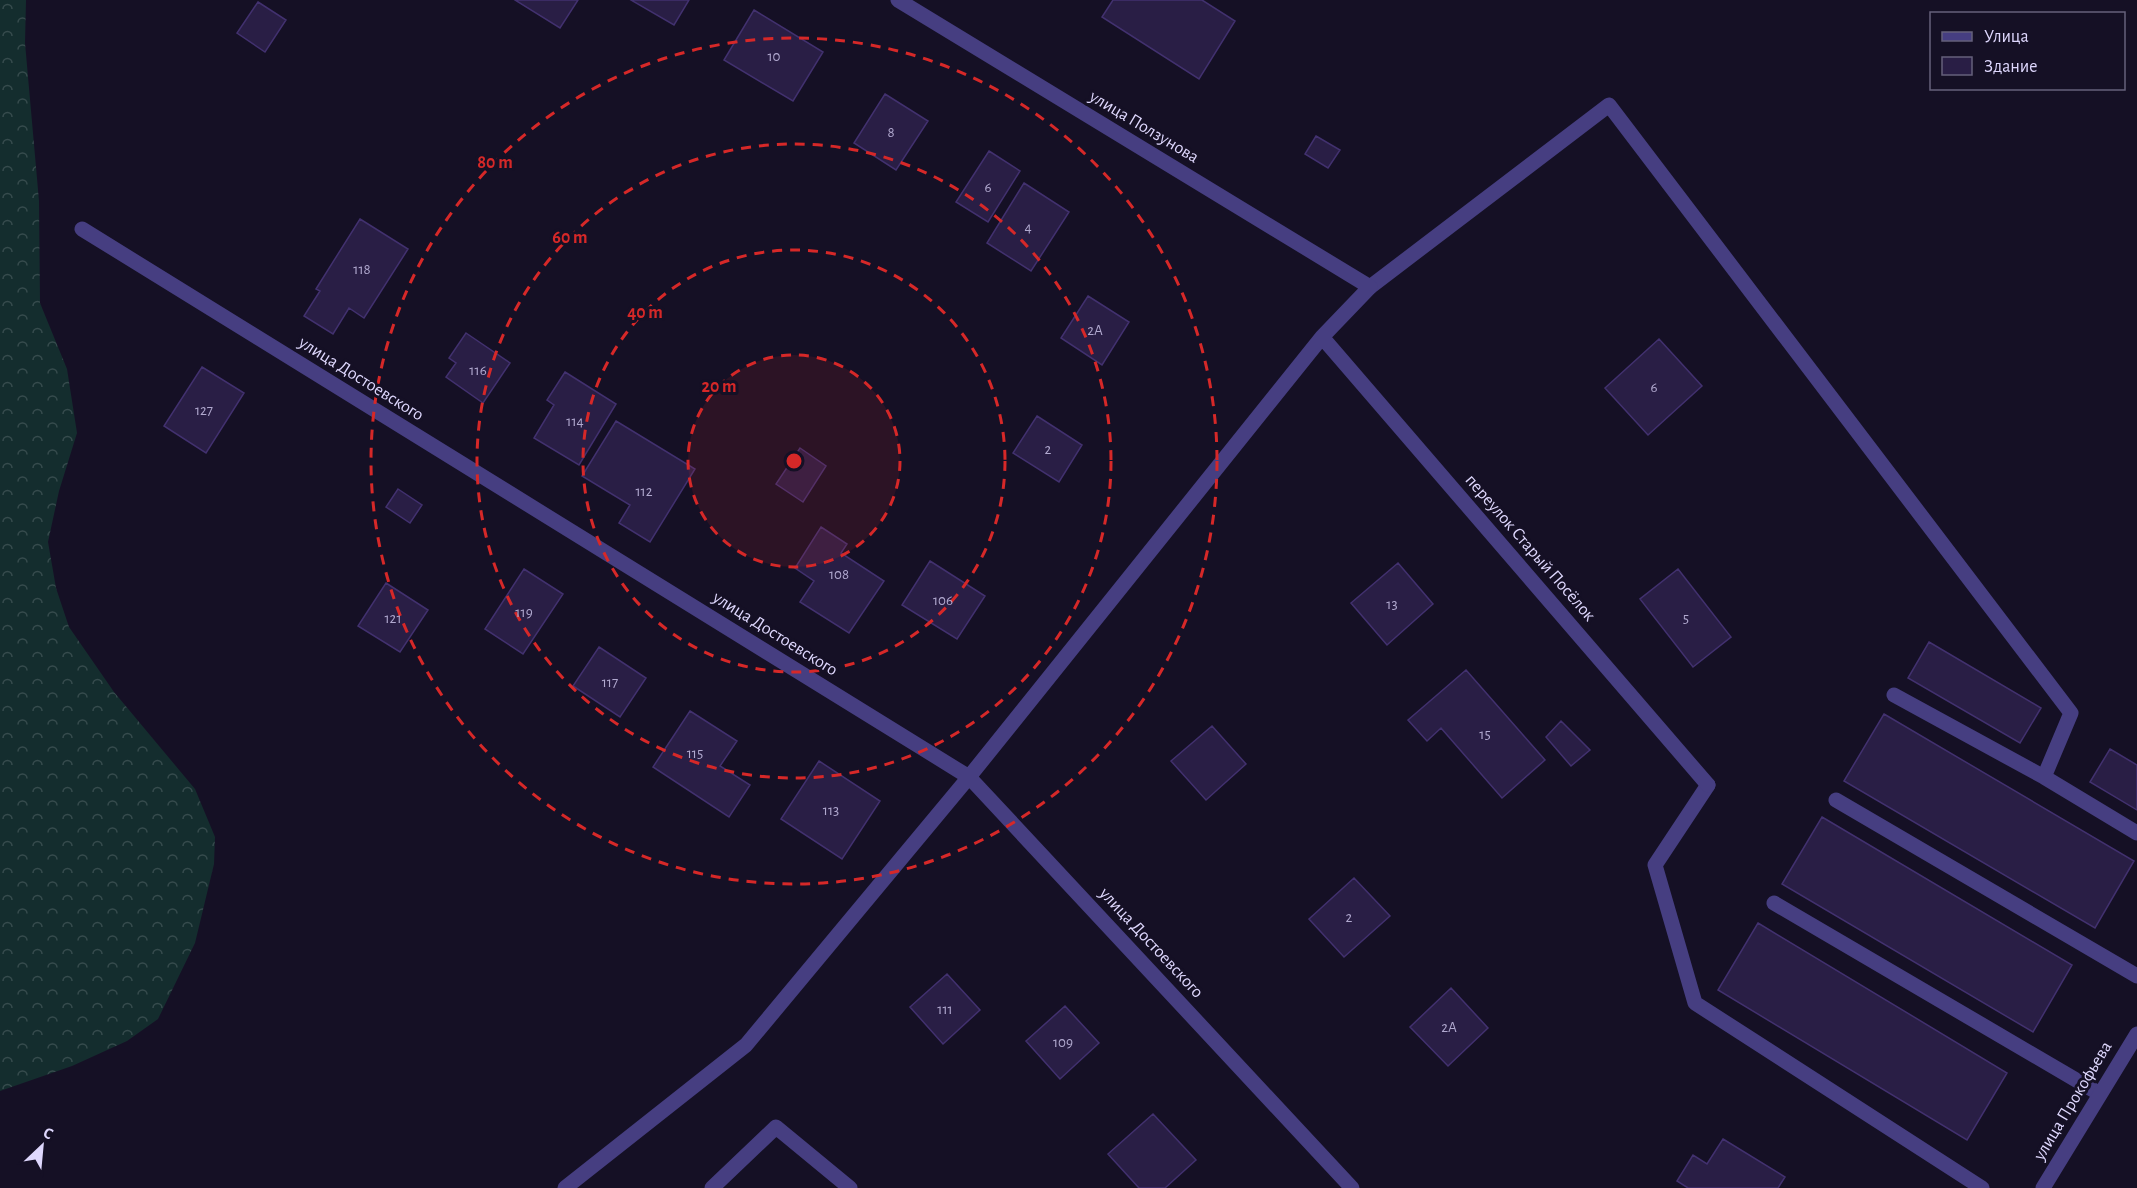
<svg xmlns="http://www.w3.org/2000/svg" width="2137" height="1188" font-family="'Alegreya Sans',sans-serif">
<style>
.forest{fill:url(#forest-crowns)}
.building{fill:#291e45;stroke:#42316f;stroke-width:1.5}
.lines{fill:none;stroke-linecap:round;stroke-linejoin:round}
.lane{stroke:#463e81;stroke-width:15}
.street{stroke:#463e81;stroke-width:15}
.ring{fill:none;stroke:#d62828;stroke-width:3;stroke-dasharray:10 8}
.labels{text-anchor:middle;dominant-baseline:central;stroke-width:6;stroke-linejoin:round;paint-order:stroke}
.number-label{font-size:15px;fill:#b1a9cf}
.street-label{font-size:18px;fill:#ded7fd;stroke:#151025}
.centre{fill:#d62828;stroke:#151025;stroke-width:3}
.ring-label{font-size:18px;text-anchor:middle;font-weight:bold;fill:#d62828;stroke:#151025;stroke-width:6;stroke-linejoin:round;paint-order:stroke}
</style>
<defs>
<pattern id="forest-crowns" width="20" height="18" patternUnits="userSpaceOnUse" patternTransform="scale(1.5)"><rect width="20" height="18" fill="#142d2e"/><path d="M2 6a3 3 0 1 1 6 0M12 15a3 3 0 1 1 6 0" fill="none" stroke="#364b4d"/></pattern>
</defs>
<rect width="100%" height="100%" fill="#151025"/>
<path class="forest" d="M0 0H26L25 43 39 201 40 303 67 369 77 433 59 491 48 542 56 588 69 627 114 692 195 789 215 837 214 864 195 943 158 1019 127 1041 72 1066 0 1091Z"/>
<path class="building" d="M515 0H578L560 28Z
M631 0H689L674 25Z
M1113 0H1202L1235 21 1199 79 1102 17Z
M258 2 286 20 265 52 237 33Z
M754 10 823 52 793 101 724 60Z
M885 94 928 121 896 170 854 143Z
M1316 136 1340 150 1328 168 1305 154Z
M989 151 1020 171 988 222 956 202Z
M1024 183 1069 212 1031 271 987 243Z
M360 219 408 249 364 318 349 308 333 334 304 316 320 291 316 289Z
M1088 296 1129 322 1102 365 1061 338Z
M466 333 510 363 483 403 446 377 456 363 449 358Z
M1659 339 1702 386 1648 435 1605 388Z
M202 367 244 393 206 453 164 426Z
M565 372 616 404 579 465 534 438 554 405 547 400Z
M1037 416 1082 445 1059 482 1013 453Z
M616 421 695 469 650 542 619 523 630 505 582 476Z
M800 448 826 466 803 502 776 484Z
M398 489 422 505 410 523 386 507Z
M821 527 847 544 841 553 884 581 849 633 800 602 814 581 795 568Z
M930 561 985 596 957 639 902 605Z
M1398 563 1433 604 1387 645 1351 603Z
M524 569 563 594 523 654 485 629Z
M1678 569 1731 637 1693 667 1640 599Z
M386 583 428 610 400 652 358 626Z
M1929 642 2041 708 2020 743 1908 678Z
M599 647 646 678 620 717 573 686Z
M1466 670 1545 760 1502 798 1441 728 1427 741 1408 720Z
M690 711 737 741 720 766 750 785 729 817 653 767Z
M1884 714 2134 861 2095 928 1844 781Z
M1561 721 1590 750 1571 766 1546 737Z
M1212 726 1246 764 1206 800 1171 761Z
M2110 749 2137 765V810L2090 782Z
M819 761 880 801 842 859 781 819Z
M1822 817 2072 965 2033 1032 1782 884Z
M1354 878 1390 916 1344 957 1309 919Z
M1758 923 2007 1073 1967 1140 1718 990Z
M947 974 980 1010 943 1044 910 1007Z
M1451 988 1488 1028 1448 1066 1410 1027Z
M1065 1006 1099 1043 1060 1079 1026 1041Z
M1153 1114 1196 1160 1165 1188H1139L1108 1154Z
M1723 1139 1785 1177 1778 1188H1688L1677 1181 1693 1155 1707 1164Z"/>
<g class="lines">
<path class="lane" d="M1370 287 1609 105 2071 713 2044 777
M1894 695 2044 777 2137 833
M1708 785 1655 865 1695 1003 1982 1188
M1836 800 2137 976
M1774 903 2100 1094
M712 1188 776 1127 850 1188"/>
<path class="street" d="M82 229 969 777 1352 1188
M1322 337 1708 785
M565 1188 746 1045 969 777 1322 337 1370 287 898 0
M2043 1188 2137 1034"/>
</g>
<circle cx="794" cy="461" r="106" fill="#d62828" fill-opacity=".12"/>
<g class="ring">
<circle cx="794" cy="461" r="106"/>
<circle cx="794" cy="461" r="211"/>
<circle cx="794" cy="461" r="317"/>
<circle cx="794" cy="461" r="423"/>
</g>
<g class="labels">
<g class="number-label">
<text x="774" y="56">10</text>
<text x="891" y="132">8</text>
<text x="988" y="187">6</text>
<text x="1028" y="227">4</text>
<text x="362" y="269">118</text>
<text x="1095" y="330">2А</text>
<text x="478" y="370">116</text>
<text x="1654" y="387">6</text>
<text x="204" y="410">127</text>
<text x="575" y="421">114</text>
<text x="1048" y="449">2</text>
<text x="644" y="491">112</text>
<text x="839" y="574">108</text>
<text x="943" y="600">106</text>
<text x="1392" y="604">13</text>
<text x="524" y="612">119</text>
<text x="393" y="618">121</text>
<text x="1686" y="618">5</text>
<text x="610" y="682">117</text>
<text x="1485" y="734">15</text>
<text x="695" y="753">115</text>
<text x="831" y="810">113</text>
<text x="1349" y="917">2</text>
<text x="945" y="1009">111</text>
<text x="1449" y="1027">2А</text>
<text x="1063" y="1042">109</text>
</g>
<g class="street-label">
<text transform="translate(1144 127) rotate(31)">улица Ползунова</text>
<text transform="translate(361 379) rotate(32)">улица Достоевского</text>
<text transform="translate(1530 548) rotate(49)">переулок Старый Посёлок</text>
<text transform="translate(775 634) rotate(32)">улица Достоевского</text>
<text transform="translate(1151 943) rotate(47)">улица Достоевского</text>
<text transform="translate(2073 1101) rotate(-59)">улица Прокофьева</text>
</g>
</g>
<circle cx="794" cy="461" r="9" class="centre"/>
<g class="ring-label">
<text x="495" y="168">80 m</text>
<text x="570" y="243">60 m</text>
<text x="645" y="318">40 m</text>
<text x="719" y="392">20 m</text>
</g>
<rect x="1930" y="12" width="195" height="78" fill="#151025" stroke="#65607b" stroke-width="1.5"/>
<rect x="1942" y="32" width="30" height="9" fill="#463e81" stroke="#65607b" stroke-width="1.5"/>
<text x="1984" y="42" font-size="18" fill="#ded7fd">Улица</text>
<rect x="1942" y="57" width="30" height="18" fill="#291e45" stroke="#65607b" stroke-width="1.5"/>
<text x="1984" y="72" font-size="18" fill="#ded7fd">Здание</text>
<g transform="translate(42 1146) rotate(26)" stroke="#151025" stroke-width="4.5" paint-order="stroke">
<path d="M0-4.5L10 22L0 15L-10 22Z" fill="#ded7fd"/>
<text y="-9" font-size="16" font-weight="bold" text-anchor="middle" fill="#ded7fd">С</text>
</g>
</svg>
